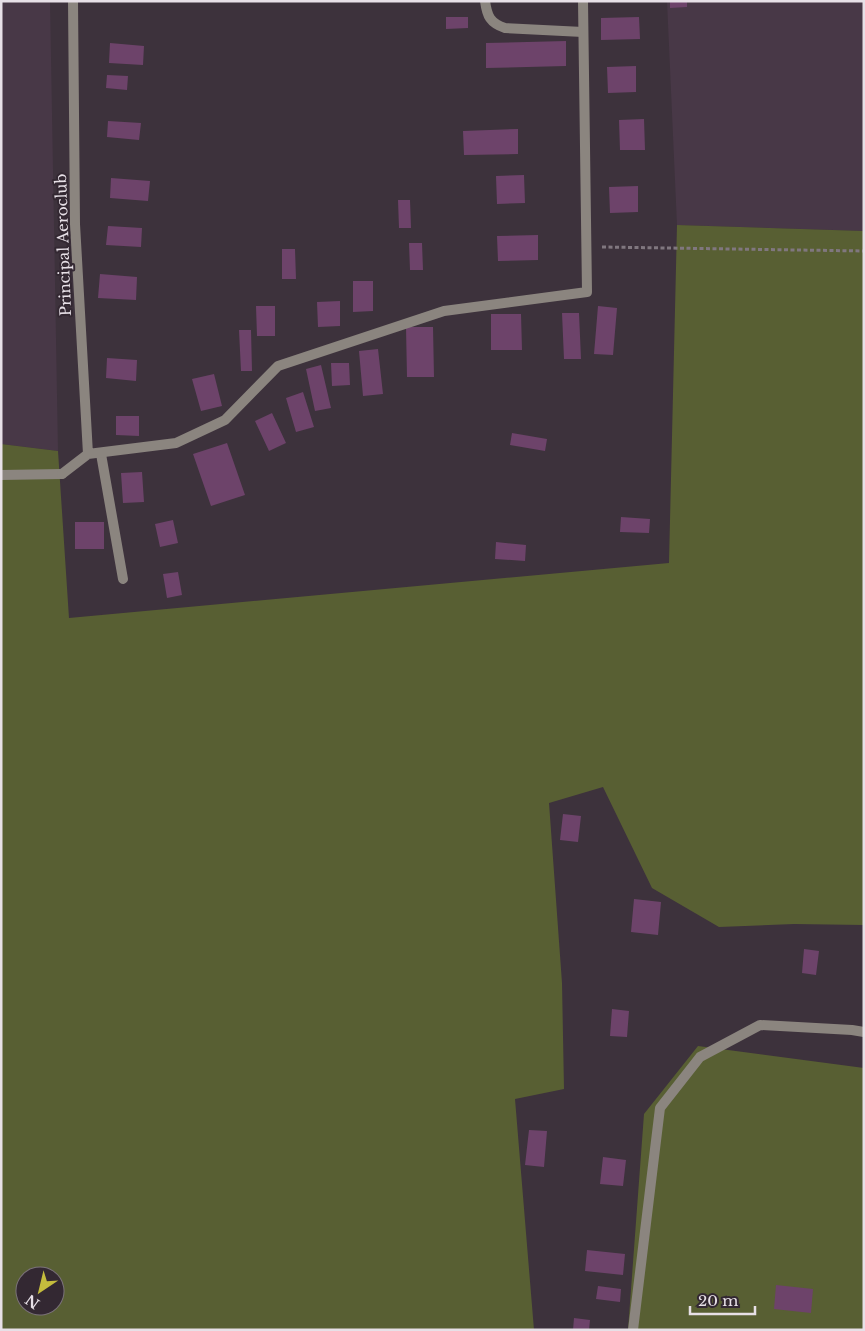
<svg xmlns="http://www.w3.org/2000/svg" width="865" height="1331" font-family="'Libre Baskerville',serif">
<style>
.built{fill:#483847}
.green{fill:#585f33;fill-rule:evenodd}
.building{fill:#6d436a}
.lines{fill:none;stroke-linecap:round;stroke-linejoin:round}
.path{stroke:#80777f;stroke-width:3;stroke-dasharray:4 2.5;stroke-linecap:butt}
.lane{stroke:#8b857f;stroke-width:10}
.street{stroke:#8b857f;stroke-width:10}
.labels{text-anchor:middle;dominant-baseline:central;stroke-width:4;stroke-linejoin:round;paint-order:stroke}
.street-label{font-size:15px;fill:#e7e0e7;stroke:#332832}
</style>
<rect width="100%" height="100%" fill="#3d323c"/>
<path class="built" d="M1 1H50L58 451 1 444Z
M667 1H864V231L677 225Z"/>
<path class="green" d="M677 225 864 231V925L794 924 719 927 652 888 603 787 549 803 562 983 564 1089 515 1099 534 1330H1V444L58 451 69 618 669 563ZM25 1276H55V1306H25Z
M698 1046 864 1068V1330H628L644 1114Z"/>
<path class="building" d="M670 1H687V7L670 8Z
M446 17H468V28L446 29Z
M639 17 640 39 601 40V18Z
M566 41V66L486 68V43Z
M110 43 144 46 143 65 109 63Z
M636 66V92L608 93 607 67Z
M107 75 128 76 127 90 106 88Z
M644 119 645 150H620L619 120Z
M108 121 141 123 139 140 107 137Z
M518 129V154L464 155 463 131Z
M524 175 525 203 497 204 496 176Z
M111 178 150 181 148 201 110 198Z
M638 186V212L610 213 609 187Z
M398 200H410L411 228H399Z
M108 226 142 228 141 247 106 245Z
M538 235V260L498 261 497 236Z
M409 243H422L423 270H410Z
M282 249H295L296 279H282Z
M100 274 137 277 136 300 98 298Z
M353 281H373V311L353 312Z
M340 301V326L318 327 317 302Z
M256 306H275V336H257Z
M598 306 617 308 613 355 594 354Z
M562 313H579L581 359H564Z
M491 314H521L522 350H491Z
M406 327H433L434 377H407Z
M239 330H251L252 371H241Z
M378 349 383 394 363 396 359 351Z
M107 358 137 360 136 381 106 378Z
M331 363H349L350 385 332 386Z
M321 365 331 408 315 411 306 369Z
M214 374 222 406 201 411 192 379Z
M303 392 314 427 296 432 286 398Z
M272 413 286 443 269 451 255 421Z
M116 416H139V436L116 435Z
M512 433 547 439 545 451 510 445Z
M227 443 245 495 211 506 193 454Z
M142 472 144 502 123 503 121 473Z
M621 517 650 519 649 533 620 532Z
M173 520 178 543 160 547 155 524Z
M75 522H104V549H75Z
M496 542 526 545 525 561 495 559Z
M178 572 182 595 167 598 163 574Z
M563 814 581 816 578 842 560 840Z
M634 899 661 902 658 935 631 932Z
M804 949 819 951 816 975 802 973Z
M612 1009 629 1011 627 1037 610 1036Z
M529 1130 547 1131 544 1167 525 1165Z
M603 1157 626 1160 623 1186 600 1184Z
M587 1250 625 1254 623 1275 585 1271Z
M776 1285 813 1289 811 1313 774 1309Z
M598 1286 621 1289 620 1302 596 1299Z
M574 1318 590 1320 589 1330H573Z"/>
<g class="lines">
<path class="path" d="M602 247 864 251"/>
<path class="lane" d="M485 1C487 16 490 23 505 28L583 32
M101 454 123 579
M1 475 62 474"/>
<path class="street" d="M88 454 176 443 225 420 278 366 444 311 587 292 583 1
M62 474 88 454 75 224 73 1
M633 1330 660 1108 700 1057 760 1025 852 1030 864 1032"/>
</g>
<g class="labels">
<g class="street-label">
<text transform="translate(63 245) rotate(-92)">Principal Aeroclub</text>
</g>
</g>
<rect width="865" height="1331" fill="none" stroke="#e7e0e7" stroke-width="5"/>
<g transform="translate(40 1291) rotate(215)"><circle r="24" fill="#332832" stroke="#7b727a"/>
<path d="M0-4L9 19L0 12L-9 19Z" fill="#c5bc3d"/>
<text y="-8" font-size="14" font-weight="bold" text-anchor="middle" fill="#e7e0e7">N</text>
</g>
<path d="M690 1306v8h65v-8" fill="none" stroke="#e7e0e7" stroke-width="2.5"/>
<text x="698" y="1306" font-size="15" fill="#e7e0e7" stroke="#332832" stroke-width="4" paint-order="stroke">20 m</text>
</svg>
